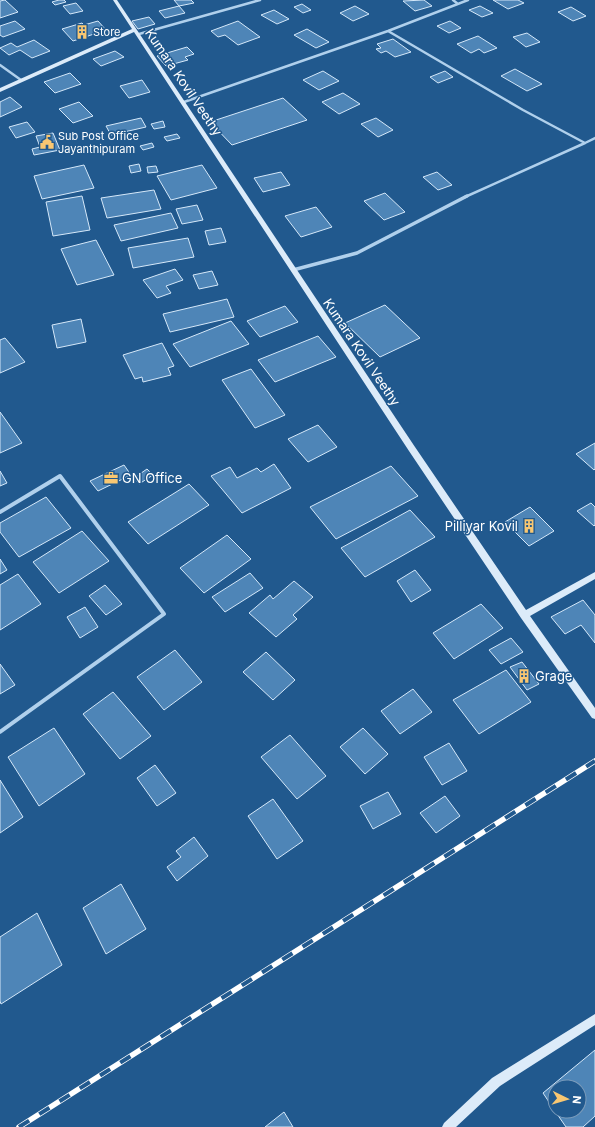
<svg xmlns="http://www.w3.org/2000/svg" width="595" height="1127" font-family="Inter,sans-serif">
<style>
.building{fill:#4e85b7;stroke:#d5e8f9}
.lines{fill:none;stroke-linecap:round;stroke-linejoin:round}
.street-far2{stroke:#b0d0ec;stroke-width:2.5}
.street-far1{stroke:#b0d0ec;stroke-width:3.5}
.street{stroke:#b0d0ec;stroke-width:4}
.secondary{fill:#dcebf9;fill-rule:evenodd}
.rail-casing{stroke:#fff;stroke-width:5.5}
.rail{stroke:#21598e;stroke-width:4;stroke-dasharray:12;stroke-linecap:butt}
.labels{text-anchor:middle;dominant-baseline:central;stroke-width:3;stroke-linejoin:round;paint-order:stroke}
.far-poi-label{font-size:11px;fill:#fff;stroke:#21598e;text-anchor:start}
.street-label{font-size:13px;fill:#fff;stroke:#21598e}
.poi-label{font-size:13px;fill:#fff;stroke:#21598e;text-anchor:start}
</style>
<rect width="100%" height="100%" fill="#21598e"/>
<path class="building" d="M5 0 18 12 0 18V1Z
M59 0H64L66 2 55 5 52 2Z
M174 0H191L194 3 179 6Z
M424 0 432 6 415 11 403 1Z
M493 0H518L524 3 508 9Z
M76 3 83 11 70 14 63 6Z
M302 4 311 10 303 13 294 7Z
M179 6 185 13 165 18 159 11Z
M355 6 369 14 353 21 340 13Z
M480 6 493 13 482 17 469 10Z
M571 7 586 16 573 21 558 12Z
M274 10 289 19 277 24 261 15Z
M149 17 155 24 138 29 132 21Z
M15 21 25 29 3 37 0 35V26Z
M98 21 106 30 73 41 62 29 82 23 84 25Z
M238 21 260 37 238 45 225 35 218 37 211 31Z
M450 21 461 28 449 33 437 26Z
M307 29 329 42 316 48 294 35Z
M527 33 540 42 526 47 513 37Z
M478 36 497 48 484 53 479 49 471 53 457 44Z
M393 39 411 52 395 57 386 51 381 53 376 49 381 48 377 44Z
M34 40 50 51 32 58 20 50 9 55 0 48 11 43 17 47Z
M187 47 194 54 185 57 188 60 166 66 157 56Z
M115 51 124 57 101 66 93 59Z
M515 69 542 84 527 91 501 76Z
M323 71 339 81 319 90 303 80Z
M445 71 453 77 438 83 430 77Z
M70 73 81 84 55 93 44 82Z
M142 80 150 92 129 98 120 86Z
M343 93 360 104 339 114 322 102Z
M10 97 22 107 0 117V102Z
M283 98 307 120 232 145 210 122Z
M79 102 93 116 73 123 59 109Z
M141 118 146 127 111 135 106 126Z
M376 118 393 130 378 137 361 124Z
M163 121 165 127 154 129 151 124Z
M27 122 35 132 16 138 9 127Z
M53 133 60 150 34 155 32 149 40 147 36 136Z
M177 134 180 138 167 141 164 137Z
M152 143 154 147 143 150 140 146Z
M139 164 141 171 131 173 129 166Z
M84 165 94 188 42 199 34 176Z
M202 165 217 188 171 200 157 176Z
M156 166 158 172 148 173 147 167Z
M281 172 290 185 263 192 254 178Z
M437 172 452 185 438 190 423 177Z
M154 190 161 209 107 218 101 198Z
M385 193 405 212 384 220 364 201Z
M82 196 90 230 53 236 46 202Z
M197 205 203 220 182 224 176 209Z
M316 207 332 227 301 237 285 216Z
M171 213 178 228 121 241 114 225Z
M221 228 226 242 209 245 205 231Z
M188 238 194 257 133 268 128 248Z
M96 240 114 275 77 285 61 249Z
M175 269 183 280 166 286 171 293 157 298 143 280Z
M212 271 218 285 199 289 193 275Z
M227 299 234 317 170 332 163 314Z
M385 305 420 338 380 357 345 323Z
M285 306 298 322 260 337 247 321Z
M81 319 86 342 57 348 52 325Z
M231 321 249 344 190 367 173 344Z
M318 336 336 357 275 382 258 360Z
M5 338 25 362 0 373V340Z
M162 343 174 366 168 368 171 375 143 382 142 377 135 379 123 355Z
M251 369 285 415 255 428 222 380Z
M0 412 22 443 0 453Z
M318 425 337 447 308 462 288 439Z
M595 443V469L594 470 576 454Z
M274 464 291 488 242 513 211 476 230 467 237 478 257 468 261 472Z
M124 465 131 475 98 491 90 481Z
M391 466 418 496 336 539 310 507Z
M147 469 153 475 139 484 134 478Z
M0 471 7 483 0 486Z
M189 484 209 505 148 544 128 522Z
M46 497 71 528 19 557 0 532V523Z
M591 503 595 507V525L594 526 577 511Z
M530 507 554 531 529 546 505 522Z
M410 510 435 537 365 577 341 548Z
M82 531 109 561 59 593 33 562Z
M227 535 251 559 204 593 180 568Z
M0 559 7 570 0 574Z
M415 570 431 590 411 602 397 581Z
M250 573 263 588 225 612 212 597Z
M18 574 41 604 0 630V585Z
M294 581 313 597 293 615 297 619 276 637 249 613 270 595 273 599Z
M105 585 122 604 106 615 89 596Z
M583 600 595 615V643L581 625 565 634 551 617Z
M481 604 503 628 454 659 433 633Z
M85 607 98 627 80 638 67 617Z
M511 638 523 652 501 664 489 650Z
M175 650 202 682 164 710 137 677Z
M266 652 295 680 273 700 243 672Z
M522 662 539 684 527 690 510 667Z
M0 664 15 685 0 694Z
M506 670 531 702 479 734 453 700Z
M413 689 432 712 400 734 381 711Z
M113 692 151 736 120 759 83 714Z
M54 728 85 774 39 806 8 757Z
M363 728 388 754 365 774 340 747Z
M290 735 326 776 297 799 261 757Z
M449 743 467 771 442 785 424 757Z
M155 765 176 793 157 806 137 778Z
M0 780 23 817 0 833Z
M388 792 401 814 373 829 360 806Z
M445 796 460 816 436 833 420 813Z
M273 799 303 841 277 859 248 816Z
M194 837 208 856 177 881 167 867 181 857 176 851Z
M121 884 146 929 106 954 83 908Z
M37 913 62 965 1 1004 0 1001V937Z
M595 1050V1116L583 1127H566L555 1111H579V1087H555V1111L543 1093Z
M284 1112 293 1127H265Z"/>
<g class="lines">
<path class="street-far2" d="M453 0 458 4
M388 31 523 110 585 143 595 138
M139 34 260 0
M0 65 21 80
M184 102 388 31 468 0
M465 197 585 143"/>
<path class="street-far1" d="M293 270 357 253 467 196"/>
<path class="street" d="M0 512 60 476 164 614 0 732"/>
<path class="secondary" d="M113 0H117L415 447 526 610 595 572V579L530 616 595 708V719L592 718 521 618 409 451 134 32 0 92V88L132 29Z
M595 1014V1025L500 1086 456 1127H442L444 1123 492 1078Z"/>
<defs>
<path id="rail" d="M19 1127 595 761"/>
</defs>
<use href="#rail" class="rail-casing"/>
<use href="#rail" class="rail"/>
</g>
<defs>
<symbol id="building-bare" viewBox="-9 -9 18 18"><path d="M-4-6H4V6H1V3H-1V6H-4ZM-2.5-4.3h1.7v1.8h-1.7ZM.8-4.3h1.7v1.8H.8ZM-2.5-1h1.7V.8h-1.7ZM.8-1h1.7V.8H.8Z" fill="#f8c772" stroke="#21598e" stroke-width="2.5" paint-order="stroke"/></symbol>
<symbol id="civic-bare" viewBox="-9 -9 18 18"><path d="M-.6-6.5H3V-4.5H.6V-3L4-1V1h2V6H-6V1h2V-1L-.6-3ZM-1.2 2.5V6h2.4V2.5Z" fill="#f8c772" stroke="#21598e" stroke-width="2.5" paint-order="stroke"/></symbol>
<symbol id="office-bare" viewBox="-9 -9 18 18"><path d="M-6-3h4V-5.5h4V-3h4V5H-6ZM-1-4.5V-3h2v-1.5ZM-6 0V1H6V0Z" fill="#f8c772" stroke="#21598e" stroke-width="2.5" paint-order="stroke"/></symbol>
</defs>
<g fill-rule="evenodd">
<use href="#building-bare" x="72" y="22" width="20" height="20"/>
<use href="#civic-bare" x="37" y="132" width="20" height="20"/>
<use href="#office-bare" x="101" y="468" width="20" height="20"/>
<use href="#building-bare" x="519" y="516" width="20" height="20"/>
<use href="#building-bare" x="514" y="666" width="20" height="20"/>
</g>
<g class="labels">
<g class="far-poi-label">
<text x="93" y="32">Store</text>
<text x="58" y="136">Sub Post Office<tspan x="58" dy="13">Jayanthipuram</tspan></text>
</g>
<g class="street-label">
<text transform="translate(184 82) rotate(56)">Kumara Kovil Veethy</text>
<text transform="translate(362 352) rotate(56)">Kumara Kovil Veethy</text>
</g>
<g class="poi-label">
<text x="122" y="478">GN Office</text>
<text x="518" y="526" text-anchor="end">Pilliyar Kovil</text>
<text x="535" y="676">Grage</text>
</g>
</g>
<g transform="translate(567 1099) rotate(95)"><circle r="19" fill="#21598e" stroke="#7a9bbb"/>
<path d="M0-3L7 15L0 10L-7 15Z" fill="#f8c772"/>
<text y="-6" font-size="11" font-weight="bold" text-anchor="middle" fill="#ffffff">N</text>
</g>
</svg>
